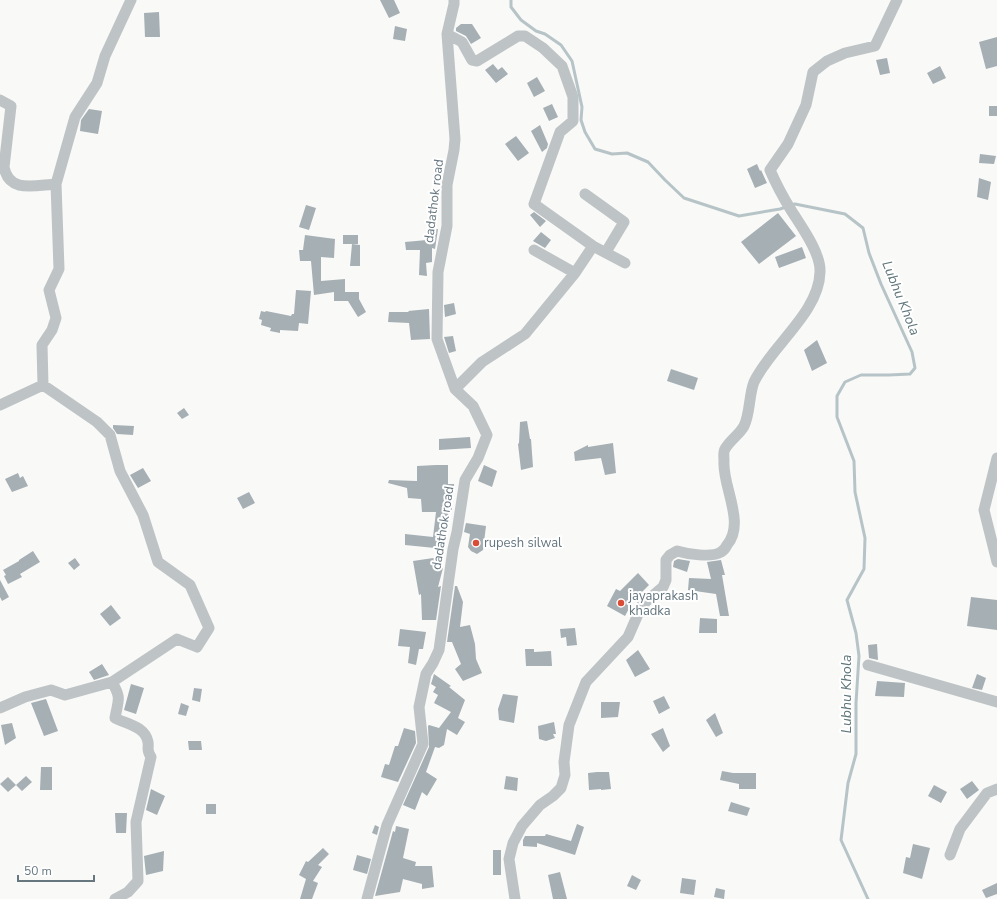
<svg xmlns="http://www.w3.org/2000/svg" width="997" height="899" font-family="'Nunito Sans',sans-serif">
  <rect width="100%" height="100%" fill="#f9f9f7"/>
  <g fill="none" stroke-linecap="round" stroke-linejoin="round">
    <path stroke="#b7c4c7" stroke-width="3" d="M 511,0 L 511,7 L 521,20 L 536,31 L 545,34 L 561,45 L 572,61 L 582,107 L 581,120 L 585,132 L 595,149 L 612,154 L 627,153 L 648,162 L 665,180 L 684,198 L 739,216 L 780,209 L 786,207
      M 791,205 L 795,204 L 845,214 L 863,228 L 869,253 L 881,284 L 912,352 L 915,368 L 910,374 L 889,375 L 861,375 L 845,382 L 837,396 L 837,417 L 854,461 L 855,492 L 865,538 L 864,569 L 847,600 L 856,633 L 859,656 L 856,703 L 856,754 L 848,783 L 841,840 L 868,899"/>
  </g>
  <path fill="#a5afb4" d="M 380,0 L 394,0 L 400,13 L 389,18 Z
    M 159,12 L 160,37 L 145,37 L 144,13 Z
    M 461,24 L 472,24 L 481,38 L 471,44 L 466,36 L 456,31 L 456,28 Z
    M 395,26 L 407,29 L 405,41 L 393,39 Z
    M 997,37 L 997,66 L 986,69 L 979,42 Z
    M 887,58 L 890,73 L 880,75 L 876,60 Z
    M 493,64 L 498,70 L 502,67 L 508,74 L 496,83 L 485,70 Z
    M 940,66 L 946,78 L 933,84 L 927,73 Z
    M 537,77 L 545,91 L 534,97 L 527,83 Z
    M 552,104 L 558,117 L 549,121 L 543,108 Z
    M 989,106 L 997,106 L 997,116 L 989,116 Z
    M 89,109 L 102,111 L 98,134 L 80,131 L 81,120 Z
    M 540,125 L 548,144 L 547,148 L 542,152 L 531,131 Z
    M 516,136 L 529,153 L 518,161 L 505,144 Z
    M 980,154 L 996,156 L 994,164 L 979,163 Z
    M 757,164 L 760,171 L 761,170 L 767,183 L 755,188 L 747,169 Z
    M 979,178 L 991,182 L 988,200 L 977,197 Z
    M 306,205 L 316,208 L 309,230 L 299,227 Z
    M 534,212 L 546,221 L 540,227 L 530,215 Z
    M 778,213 L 796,236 L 759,264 L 741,242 Z
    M 427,229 L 438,229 L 435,249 L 432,248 L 432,262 L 426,263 L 427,276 L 419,275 L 420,250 L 406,250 L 405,242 L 427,240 Z
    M 541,232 L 551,240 L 545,248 L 533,241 Z
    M 305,235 L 335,239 L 334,258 L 321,257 L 321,281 L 345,279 L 345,292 L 359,292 L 359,299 L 366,312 L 358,317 L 348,301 L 334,301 L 334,292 L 314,295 L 311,261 L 300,261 L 299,250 L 303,250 Z
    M 343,235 L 358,235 L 358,244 L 343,244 Z
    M 352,244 L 360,245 L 360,266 L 350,266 Z
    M 802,247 L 806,258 L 779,268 L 775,257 Z
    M 296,290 L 311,291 L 308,324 L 299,323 L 298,331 L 280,330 L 280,333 L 270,331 L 271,328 L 261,325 L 262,320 L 259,319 L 261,311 L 265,312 L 266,311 L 291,316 L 292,314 L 294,314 Z
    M 454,303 L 456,314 L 445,317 L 444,305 Z
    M 429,309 L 430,339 L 411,340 L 409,323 L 388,322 L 389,312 L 409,312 L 408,311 Z
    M 453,336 L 456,351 L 449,353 L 444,337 Z
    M 817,340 L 827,363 L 812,371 L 804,350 Z
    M 671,369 L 698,378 L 694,390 L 667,381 Z
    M 184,408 L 189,415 L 182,419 L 177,413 Z
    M 527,421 L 530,439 L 531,439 L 533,467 L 521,470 L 518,444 L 519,443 L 520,422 Z
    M 113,425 L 134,426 L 133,435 L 117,434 L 113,428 Z
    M 470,437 L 471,448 L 439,450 L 439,439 Z
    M 613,443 L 616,473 L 605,475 L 601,458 L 575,461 L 574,452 L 588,445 L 588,447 Z
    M 436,465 L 448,465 L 448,484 L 454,484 L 454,496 L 451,496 L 452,510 L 449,510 L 445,549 L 405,545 L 405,534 L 433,537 L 436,512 L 422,512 L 421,499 L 408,498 L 407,488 L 388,483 L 389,480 L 417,481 L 417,466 Z
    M 484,465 L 497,471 L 492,487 L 478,481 Z
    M 143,468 L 151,481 L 138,488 L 130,475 Z
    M 18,473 L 20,478 L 23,476 L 28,486 L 12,492 L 5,479 Z
    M 249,492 L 255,503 L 243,509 L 237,498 Z
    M 466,523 L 486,526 L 483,550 L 477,554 L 471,551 L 468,547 L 470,534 L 464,532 Z
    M 33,551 L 40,562 L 20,574 L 22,577 L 8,584 L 4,576 L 6,575 L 3,570 L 19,561 L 19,560 Z
    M 440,557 L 439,567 L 443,568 L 438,587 L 441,586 L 436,620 L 422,620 L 421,594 L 419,595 L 413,561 Z
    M 75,558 L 80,565 L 74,570 L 68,563 Z
    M 678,559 L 690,561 L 687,572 L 673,567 L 674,561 Z
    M 721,560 L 725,575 L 722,575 L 729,616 L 720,616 L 716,594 L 688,590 L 689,578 L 711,579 L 707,562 Z
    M 638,573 L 649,585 L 633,601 L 625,616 L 607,606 L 616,589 L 620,591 Z
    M 0,580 L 9,597 L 2,601 L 0,597 Z
    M 455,586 L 457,586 L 463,602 L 460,627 L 470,625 L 475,644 L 476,659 L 482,673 L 463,681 L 455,669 L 461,664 L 452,642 L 447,642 Z
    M 971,597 L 997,600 L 997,630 L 967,626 Z
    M 111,605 L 121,618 L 110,626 L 100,614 Z
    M 700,618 L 717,619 L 717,633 L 699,633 Z
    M 575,628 L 577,645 L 567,646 L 566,637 L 561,638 L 560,629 Z
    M 400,629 L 426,632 L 423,649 L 419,649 L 416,665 L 408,663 L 410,647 L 398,646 Z
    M 877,644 L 878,660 L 869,658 L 868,645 Z
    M 525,649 L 534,649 L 534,652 L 551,651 L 552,666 L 526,666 Z
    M 638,650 L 650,669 L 635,677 L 626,660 Z
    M 102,664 L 109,675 L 94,680 L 89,672 Z
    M 434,674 L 451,686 L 449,687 L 465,700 L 458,718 L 465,722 L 457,735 L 447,729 L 444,745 L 439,748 L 435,747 L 426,772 L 437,779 L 427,796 L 422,792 L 415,810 L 403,805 L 429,747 L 428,726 L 429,725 L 439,728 L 451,712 L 434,703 L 438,695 L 433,692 L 436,687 L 431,684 Z
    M 977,674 L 986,678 L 982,690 L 972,688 Z
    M 877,681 L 905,683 L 904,697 L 875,696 Z
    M 131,684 L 144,688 L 136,714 L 124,710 Z
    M 194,688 L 202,689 L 200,702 L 192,700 Z
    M 503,694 L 518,696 L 514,723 L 499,720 L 498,709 Z
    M 664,696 L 670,708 L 659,714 L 653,701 Z
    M 46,699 L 58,731 L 44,736 L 31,703 Z
    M 601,702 L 620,702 L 618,717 L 601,718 Z
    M 181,703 L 189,706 L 186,716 L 178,714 Z
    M 715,713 L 723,733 L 716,737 L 706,720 Z
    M 554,722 L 556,734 L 553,734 L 555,738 L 546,741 L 539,739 L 538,726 Z
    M 12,723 L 16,738 L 5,745 L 1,725 Z
    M 404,728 L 415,731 L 416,743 L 398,782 L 381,777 L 385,764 L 389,765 L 395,746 L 398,746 Z
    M 663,728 L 670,746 L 663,752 L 651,734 Z
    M 188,741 L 201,741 L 202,750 L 189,750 Z
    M 41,767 L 52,767 L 52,790 L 40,790 Z
    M 722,771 L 733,773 L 756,773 L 756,789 L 739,789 L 739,784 L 720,780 Z
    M 597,772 L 609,772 L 611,789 L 601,790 L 601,789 L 589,790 L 588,773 Z
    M 26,776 L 32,782 L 22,791 L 16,785 Z
    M 506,776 L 518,778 L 517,791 L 504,789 Z
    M 8,777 L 16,785 L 8,792 L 0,784 Z
    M 972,781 L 979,790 L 967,799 L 960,789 Z
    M 934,785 L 947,792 L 941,803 L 928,796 Z
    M 151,789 L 165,796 L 157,815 L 146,810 Z
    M 731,802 L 750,808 L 747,816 L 728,811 Z
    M 206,804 L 216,804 L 216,814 L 206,814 Z
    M 115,813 L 127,813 L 126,833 L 116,833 Z
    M 577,824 L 584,827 L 575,855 L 537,843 L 537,847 L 523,846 L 523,840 L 525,836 L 545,836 L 546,834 L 571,841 Z
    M 375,825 L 379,827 L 377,835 L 372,833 Z
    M 396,826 L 409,829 L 403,858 L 416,862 L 415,866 L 432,866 L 434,887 L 422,889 L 422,884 L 403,879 L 400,892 L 375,896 L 393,831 L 395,832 Z
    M 913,844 L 930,848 L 922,879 L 903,873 L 906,857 L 910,858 Z
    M 323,848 L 329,854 L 318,865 L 322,867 L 313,881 L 318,883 L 312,899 L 300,899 L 306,879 L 299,875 L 306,861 L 308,862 Z
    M 493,850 L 501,850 L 501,875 L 493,875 Z
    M 164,851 L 163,871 L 146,875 L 144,856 Z
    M 357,855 L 371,859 L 367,874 L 353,870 Z
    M 560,872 L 567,899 L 553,899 L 548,875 Z
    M 632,875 L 641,880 L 636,890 L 627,886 Z
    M 682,878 L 696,880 L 694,895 L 680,893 Z
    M 997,883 L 997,894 L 986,898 L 982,890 Z
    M 716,888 L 725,890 L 724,899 L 714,897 Z"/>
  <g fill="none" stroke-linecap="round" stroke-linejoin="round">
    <path stroke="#bec3c6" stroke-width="11" d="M 447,34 L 462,42 L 472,60 L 477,61 L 518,36 L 525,36 L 543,48 L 562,66 L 573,97 L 573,121 L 560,132 L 534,204 L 593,246 L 625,263
      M 0,100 L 11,106 L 4,167 C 9,194 36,185 56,184
      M 585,194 L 624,222 L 606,252
      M 534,250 L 575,273
      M 455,389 L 482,362 L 525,334 L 575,273 L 593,246
      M 0,405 L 43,385 L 42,345 L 52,330 L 56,318 L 49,290 L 59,269 L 56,184 L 75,117 L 97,83 L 105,56 L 131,0
      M 997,458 L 984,510 L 997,562
      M 868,665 L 997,702
      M 112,682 C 122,699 118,700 115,718 C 126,724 145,726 148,742 C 149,749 146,750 151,757 L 136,822 L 138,881 L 128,892 L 115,899
      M 0,708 L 25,697 L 51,690 L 65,695 L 112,682 L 177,639 L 197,647 L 209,628 L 190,585 L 158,562 L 143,515 L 120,471 L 110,435 L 97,422 L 43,385
      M 950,855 L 960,829 L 987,793 L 997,789
      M 367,899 L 387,825 L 423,744 L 419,707 L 426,674 L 433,663 L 439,650 L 453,549 L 457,532 L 465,480 L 478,458 L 487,435 L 473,406 L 455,389 L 437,339 L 438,272 L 447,226 L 447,185 L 454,150 L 455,139 L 447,34 L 454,4 L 454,0
      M 515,899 L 509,859 L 513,843 L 522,826 L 540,805 L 553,796 L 561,788 L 565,775 L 564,762 L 569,725 L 586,682 L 628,637 L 642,605 L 663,587 L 666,580 L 666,560 L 670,555 L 677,551 C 687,554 712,558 721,552 C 723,551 726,547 727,545 C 746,523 722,486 724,461 C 724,457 723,452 725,449 C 730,440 740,434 744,426 C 750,415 749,394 754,382 C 771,346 819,313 820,272 C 821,253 801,226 791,210 C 783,197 776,184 770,170 L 788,144 L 806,105 L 813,72 L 827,61 L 845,53 L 875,46 L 897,0"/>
  </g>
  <g fill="#d94c36" stroke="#fff" stroke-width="1.5">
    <circle cx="476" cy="543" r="4"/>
    <circle cx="621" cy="603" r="4"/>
  </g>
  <g text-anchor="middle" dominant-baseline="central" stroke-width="4" stroke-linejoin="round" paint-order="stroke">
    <g font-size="13" fill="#667780" stroke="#fff">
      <text transform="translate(434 201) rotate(-83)">dadathok road</text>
      <text transform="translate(443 528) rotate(-81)">dadathok road</text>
    </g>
    <g font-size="13" fill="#667780" stroke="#fff" text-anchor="start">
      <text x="484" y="543">rupesh silwal</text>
      <text x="629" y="596">jayaprakash<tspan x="629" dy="15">khadka</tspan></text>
    </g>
    <g font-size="14" font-style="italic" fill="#60767a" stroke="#fff">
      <text transform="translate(901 298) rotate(68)">Lubhu Khola</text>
      <text transform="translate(846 694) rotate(-90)">Lubhu Khola</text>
    </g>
  </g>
  <path d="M18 875v6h76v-6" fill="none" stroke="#667780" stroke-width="2"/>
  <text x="24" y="875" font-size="12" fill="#667780" stroke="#ffffff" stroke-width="3" paint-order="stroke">50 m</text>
</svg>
